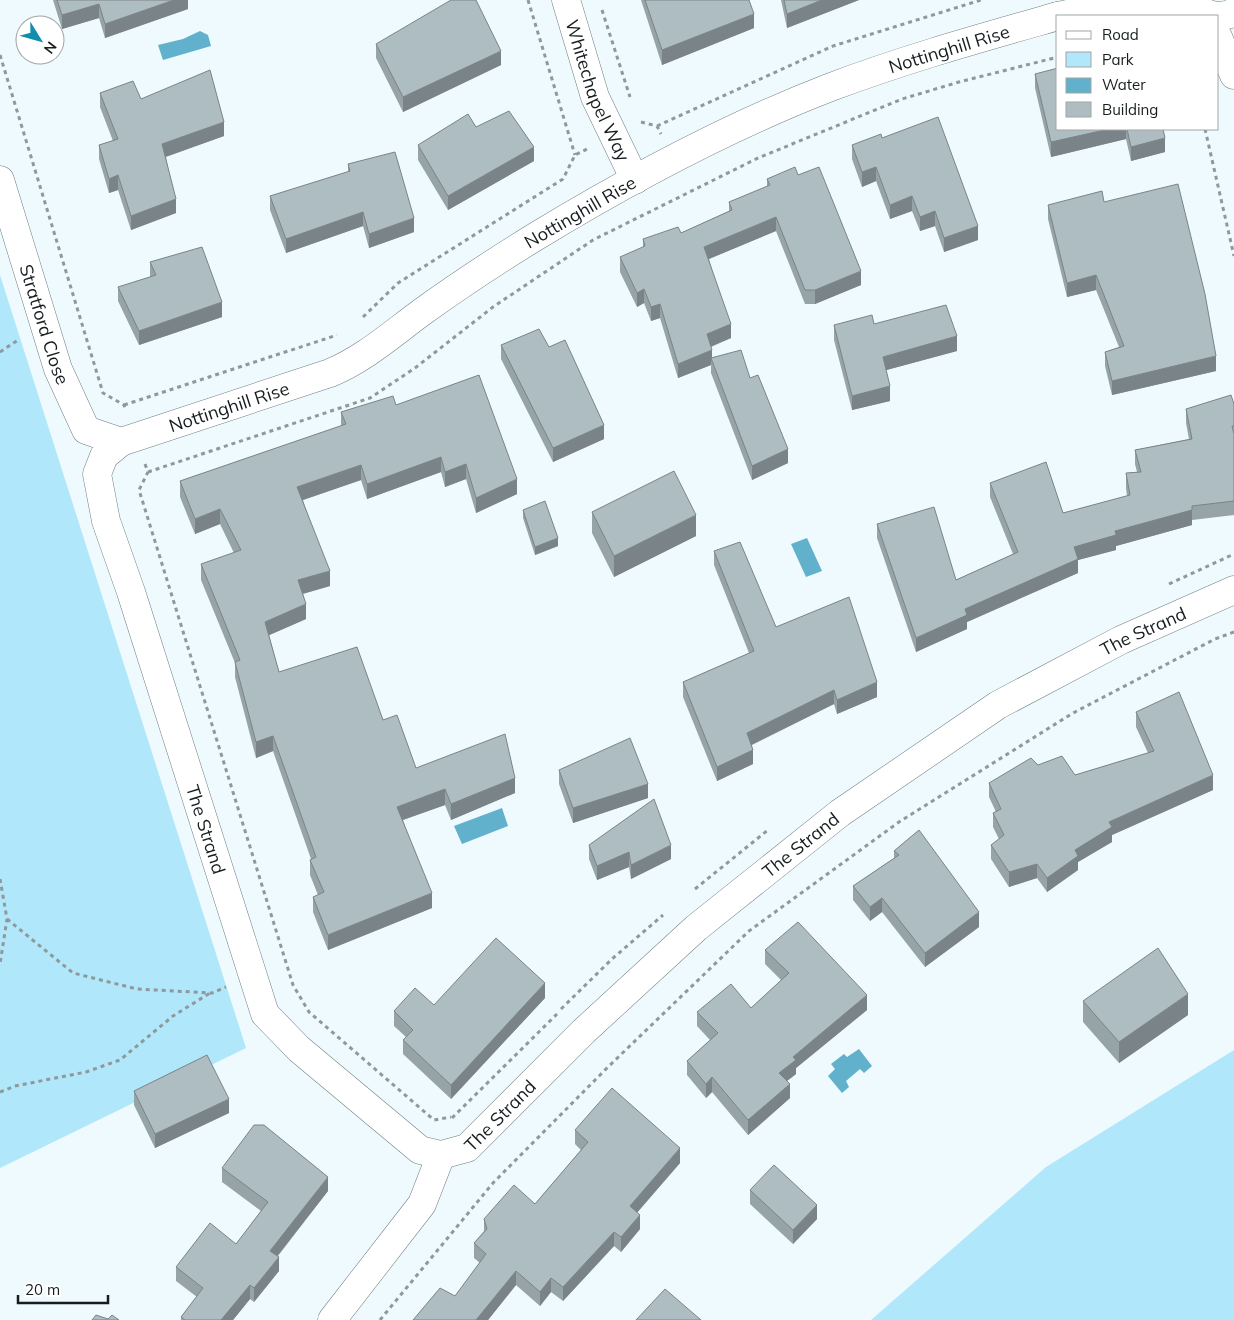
<svg xmlns="http://www.w3.org/2000/svg" width="1234" height="1320" font-family="Mulish,sans-serif">
  <rect width="100%" height="100%" fill="#eefafe"/>
  <path fill="#b1e7fb" d="M 0,275 L 246,1048 L 0,1168 Z
    M 1234,1050 L 1234,1320 L 871,1320 L 1046,1167 Z"/>
  <path fill="#61b1cc" d="M 200,31 L 208,35 L 211,46 L 163,60 L 158,45 L 183,39 Z
    M 807,538 L 822,571 L 806,577 L 791,544 Z
    M 502,808 L 508,826 L 462,844 L 454,826 Z
    M 859,1049 L 872,1066 L 864,1073 L 860,1069 L 846,1081 L 849,1087 L 842,1093 L 828,1076 L 835,1069 L 831,1064 L 844,1054 L 847,1057 Z"/>
  <g fill="none" stroke-linecap="round" stroke-linejoin="round">
    <g stroke="#717e83" stroke-width="29">
      <g id="minor">
        <path id="s1" d="M 566,0 L 595,97 L 635,180"/>
        <path d="M 1189,0 C 1200,13 1218,21 1234,12"/>
        <path id="s2" d="M 1058,16 C 981,38 905,59 831,87 C 727,127 629,180 535,237 C 496,261 458,286 422,312 C 392,334 364,359 330,373 L 121,442 L 104,456 L 97,474 L 106,521 L 131,592 L 265,1014 L 299,1049 L 420,1150 L 441,1155 L 467,1148 L 584,1031 L 696,928 L 840,813 L 998,705 L 1121,640 L 1234,590"/>
        <path d="M 1058,16 L 1124,2 L 1191,2"/>
        <path d="M 1218,37 L 1234,75"/>
        <path id="s3" d="M 0,180 L 58,369 L 86,430 L 121,442"/>
        <path d="M 332,1320 L 422,1204 L 441,1155"/>
      </g>
    </g>
    <path stroke="#8f989b" stroke-width="3" stroke-dasharray="4 4" stroke-linecap="butt" d="M 528,0 L 575,155
      M 602,10 L 630,97
      M 0,55 L 103,393 L 124,405 L 126,411
      M 641,122 L 657,126 L 661,134
      M 657,126 L 833,46 L 981,0
      M 1205,129 L 1234,256
      M 363,317 L 398,283 L 563,179 L 575,155 L 589,148
      M 0,352 L 18,340
      M 124,405 L 337,335
      M 145,464 L 148,472 L 139,490 L 293,985 L 309,1012 L 434,1120 L 451,1117
      M 148,472 L 370,398 L 415,368 L 493,307 L 593,240 L 758,158 L 902,99 L 959,82 L 1058,57
      M 1169,584 L 1234,554
      M 0,879 L 7,919 L 0,964
      M 695,889 L 768,830
      M 7,919 L 73,973 L 137,989 L 212,993 L 226,987
      M 561,1009 L 612,959 L 663,915
      M 0,1092 L 15,1086 L 86,1072 L 120,1060 L 173,1016 L 210,993
      M 452,1118 L 557,1014
      M 380,1320 L 493,1183 L 608,1067 L 749,931 L 899,822 L 1073,713 L 1215,639 L 1234,632"/>
    <use href="#minor" stroke="#fff" stroke-width="28"/>
  </g>
  <path fill="#96a3a7" d="M 53,0 L 188,0 L 188,9 L 105,38 L 99,18 L 62,29 Z
    M 641,0 L 749,0 L 754,28 L 662,65 Z
    M 781,0 L 859,0 L 787,28 Z
    M 376,44 L 501,65 L 403,112 L 376,58 Z
    M 1035,74 L 1058,129 L 1163,129 L 1165,152 L 1131,161 L 1126,139 L 1051,157 L 1035,88 Z
    M 100,93 L 141,99 L 224,136 L 166,157 L 176,213 L 131,230 L 118,190 L 109,193 L 99,159 L 99,145 L 113,141 L 100,107 Z
    M 476,127 L 534,161 L 448,210 L 418,160 L 418,145 Z
    M 882,138 L 978,240 L 944,252 L 935,226 L 920,231 L 912,211 L 890,219 L 876,181 L 862,187 L 852,159 L 852,145 Z
    M 348,164 L 414,232 L 369,248 L 363,226 L 286,253 L 270,210 L 270,196 L 348,172 Z
    M 798,175 L 861,285 L 815,304 L 805,304 L 776,231 L 709,259 L 731,338 L 711,347 L 712,358 L 750,378 L 788,463 L 752,480 L 711,373 L 711,365 L 678,378 L 660,318 L 651,321 L 644,303 L 637,307 L 620,272 L 620,257 L 643,248 L 643,239 L 681,233 L 729,211 L 729,202 L 767,187 L 767,179 Z
    M 1104,202 L 1216,371 L 1112,395 L 1105,366 L 1105,352 L 1119,347 L 1096,290 L 1067,297 L 1048,219 L 1048,205 Z
    M 150,262 L 222,317 L 139,345 L 118,301 L 118,287 L 150,277 Z
    M 874,324 L 957,351 L 886,370 L 890,401 L 852,410 L 834,340 L 834,325 Z
    M 501,345 L 549,347 L 604,439 L 553,462 L 501,359 Z
    M 1234,404 L 1234,515 L 1192,520 L 1192,525 L 1116,546 L 1116,550 L 1078,560 L 1078,573 L 967,622 L 967,629 L 916,652 L 877,538 L 877,524 L 956,580 L 1013,554 L 990,497 L 990,483 L 1063,513 L 1127,496 L 1126,488 L 1126,473 L 1137,472 L 1135,464 L 1135,450 L 1189,439 L 1186,423 L 1186,409 Z
    M 396,405 L 517,494 L 476,513 L 466,479 L 445,487 L 441,472 L 367,499 L 361,480 L 303,500 L 330,586 L 303,594 L 306,619 L 269,635 L 279,672 L 383,720 L 416,768 L 515,793 L 451,820 L 445,805 L 403,820 L 432,908 L 328,950 L 313,912 L 313,897 L 318,895 L 310,875 L 310,860 L 311,859 L 273,751 L 256,758 L 235,677 L 235,663 L 201,580 L 201,564 L 234,553 L 220,524 L 195,534 L 180,497 L 180,481 L 341,426 L 341,412 Z
    M 523,510 L 558,546 L 535,555 L 523,518 Z
    M 592,512 L 696,536 L 614,577 L 592,533 Z
    M 714,551 L 776,627 L 877,697 L 837,714 L 834,704 L 752,745 L 753,764 L 717,781 L 683,697 L 683,682 L 749,653 L 714,565 Z
    M 1136,712 L 1213,790 L 1112,835 L 1112,842 L 1078,862 L 1078,870 L 1047,892 L 1037,878 L 1009,887 L 991,859 L 991,845 L 999,839 L 993,827 L 993,813 L 996,812 L 989,797 L 989,783 L 1038,765 L 1075,775 L 1148,753 L 1136,727 Z
    M 559,770 L 648,798 L 573,823 L 559,784 Z
    M 919,830 L 979,927 L 925,967 L 882,912 L 870,921 L 853,900 L 853,886 L 894,858 L 894,851 Z
    M 589,845 L 671,859 L 631,879 L 629,867 L 597,880 L 589,859 Z
    M 765,950 L 867,1010 L 796,1068 L 796,1074 L 787,1081 L 790,1098 L 748,1135 L 712,1092 L 706,1098 L 687,1075 L 687,1061 L 710,1040 L 697,1026 L 697,1012 L 751,1008 L 781,980 L 765,964 Z
    M 545,998 L 451,1099 L 403,1054 L 403,1040 L 406,1037 L 394,1026 L 394,1011 L 434,1005 Z
    M 1083,1001 L 1188,1015 L 1119,1063 L 1083,1022 Z
    M 134,1091 L 229,1113 L 155,1148 L 134,1105 Z
    M 575,1130 L 680,1163 L 637,1212 L 640,1229 L 621,1252 L 614,1246 L 563,1301 L 551,1292 L 540,1306 L 516,1285 L 488,1320 L 413,1320 L 455,1296 L 480,1263 L 474,1258 L 474,1243 L 484,1231 L 484,1219 L 535,1204 L 581,1150 L 575,1144 Z
    M 222,1168 L 328,1191 L 278,1256 L 279,1271 L 254,1302 L 250,1299 L 233,1320 L 181,1320 L 181,1317 L 197,1297 L 176,1281 L 176,1267 L 236,1244 L 261,1211 L 222,1182 Z
    M 750,1190 L 817,1219 L 793,1244 L 750,1204 Z"/>
  <path fill="#7a8488" d="M 174,0 L 188,0 L 188,9 L 105,38 L 105,24 Z
    M 822,0 L 859,0 L 787,28 L 787,14 Z
    M 99,4 L 99,18 L 62,29 L 62,15 Z
    M 754,14 L 754,28 L 662,65 L 662,50 Z
    M 501,51 L 501,65 L 403,112 L 403,97 Z
    M 224,122 L 224,136 L 162,158 L 162,144 Z
    M 1109,129 L 1126,129 L 1126,139 L 1051,157 L 1051,142 Z
    M 1165,138 L 1165,152 L 1131,161 L 1131,147 Z
    M 534,147 L 534,161 L 448,210 L 448,196 Z
    M 876,167 L 876,181 L 862,187 L 862,172 Z
    M 118,175 L 118,190 L 109,193 L 109,179 Z
    M 912,196 L 912,211 L 890,219 L 890,205 Z
    M 176,199 L 176,213 L 131,230 L 131,216 Z
    M 935,211 L 935,226 L 920,231 L 920,217 Z
    M 363,212 L 363,226 L 286,253 L 286,239 Z
    M 776,217 L 776,231 L 704,261 L 704,247 Z
    M 414,218 L 414,232 L 369,248 L 369,234 Z
    M 978,226 L 978,240 L 944,252 L 944,238 Z
    M 861,271 L 861,285 L 815,304 L 815,290 Z
    M 1096,275 L 1096,290 L 1067,297 L 1067,283 Z
    M 644,289 L 644,303 L 637,307 L 637,293 Z
    M 222,302 L 222,317 L 139,345 L 139,331 Z
    M 660,304 L 660,318 L 651,321 L 651,307 Z
    M 731,324 L 731,338 L 707,348 L 707,334 Z
    M 957,336 L 957,351 L 883,371 L 883,357 Z
    M 712,350 L 712,362 L 711,358 L 711,365 L 678,378 L 678,364 Z
    M 1216,356 L 1216,371 L 1112,395 L 1112,381 Z
    M 890,386 L 890,401 L 852,410 L 852,396 Z
    M 604,425 L 604,439 L 553,462 L 553,448 Z
    M 788,449 L 788,463 L 752,480 L 752,466 Z
    M 441,457 L 441,472 L 367,499 L 367,484 Z
    M 466,464 L 466,479 L 445,487 L 445,472 Z
    M 361,465 L 361,480 L 297,502 L 297,487 Z
    M 517,479 L 517,494 L 476,513 L 476,498 Z
    M 220,509 L 220,524 L 195,534 L 195,519 Z
    M 1192,510 L 1192,525 L 1116,546 L 1116,550 L 1078,560 L 1078,573 L 967,622 L 967,629 L 916,652 L 916,638 L 965,609 L 1074,547 L 1115,531 Z
    M 696,515 L 696,536 L 614,577 L 614,556 Z
    M 558,538 L 558,546 L 535,555 L 535,547 Z
    M 330,571 L 330,586 L 298,595 L 298,580 Z
    M 306,604 L 306,619 L 265,637 L 265,622 Z
    M 877,682 L 877,697 L 837,714 L 837,700 Z
    M 834,690 L 834,704 L 747,747 L 747,733 Z
    M 273,736 L 273,751 L 256,758 L 256,742 Z
    M 753,750 L 753,764 L 717,781 L 717,767 Z
    M 1213,775 L 1213,790 L 1112,835 L 1112,842 L 1078,862 L 1078,870 L 1047,892 L 1047,878 L 1075,850 L 1109,822 Z
    M 515,778 L 515,793 L 451,820 L 451,804 Z
    M 648,784 L 648,798 L 573,823 L 573,808 Z
    M 445,789 L 445,805 L 397,822 L 397,807 Z
    M 671,845 L 671,859 L 631,879 L 631,865 Z
    M 629,852 L 629,867 L 597,880 L 597,866 Z
    M 1037,864 L 1037,878 L 1009,887 L 1009,872 Z
    M 432,893 L 432,908 L 328,950 L 328,935 Z
    M 882,898 L 882,912 L 870,921 L 870,907 Z
    M 979,912 L 979,927 L 925,967 L 925,953 Z
    M 545,983 L 545,998 L 451,1099 L 451,1085 Z
    M 1188,994 L 1188,1015 L 1119,1063 L 1119,1042 Z
    M 867,995 L 867,1010 L 796,1068 L 796,1074 L 779,1087 L 779,1073 L 793,1057 Z
    M 712,1077 L 712,1092 L 706,1098 L 706,1084 Z
    M 790,1084 L 790,1098 L 748,1135 L 748,1120 Z
    M 229,1099 L 229,1113 L 155,1148 L 155,1134 Z
    M 680,1148 L 680,1163 L 630,1221 L 630,1206 Z
    M 328,1177 L 328,1191 L 270,1265 L 270,1251 Z
    M 817,1205 L 817,1219 L 793,1244 L 793,1230 Z
    M 640,1215 L 640,1229 L 621,1252 L 621,1237 Z
    M 614,1232 L 614,1246 L 563,1301 L 563,1287 Z
    M 279,1257 L 279,1271 L 254,1302 L 254,1288 Z
    M 516,1271 L 516,1285 L 488,1320 L 476,1320 Z
    M 551,1278 L 551,1292 L 540,1306 L 540,1292 Z
    M 250,1285 L 250,1299 L 233,1320 L 221,1320 Z"/>
  <path fill="#aebdc2" stroke="#7a8488" d="M 57,0 L 174,0 L 105,24 L 99,4 L 62,15 Z
    M 451,0 L 476,0 L 501,51 L 403,97 L 376,44 Z
    M 645,0 L 749,0 L 754,14 L 662,50 Z
    M 784,0 L 822,0 L 787,14 Z
    M 1058,68 L 1058,129 L 1109,129 L 1051,142 L 1035,74 Z
    M 210,70 L 224,122 L 162,144 L 176,199 L 131,216 L 118,175 L 109,179 L 99,145 L 118,139 L 100,93 L 133,81 L 141,99 Z
    M 509,111 L 534,147 L 448,196 L 418,145 L 468,114 L 476,127 Z
    M 938,117 L 978,226 L 944,238 L 935,211 L 920,217 L 912,196 L 890,205 L 876,167 L 862,172 L 852,145 L 881,134 L 882,138 Z
    M 1127,129 L 1163,129 L 1165,138 L 1131,147 Z
    M 395,152 L 414,218 L 369,234 L 363,212 L 286,239 L 270,196 L 350,171 L 348,164 Z
    M 795,167 L 798,175 L 819,167 L 861,271 L 815,290 L 805,290 L 776,217 L 704,247 L 731,324 L 707,334 L 712,350 L 678,364 L 660,304 L 651,307 L 644,289 L 637,293 L 620,257 L 645,246 L 643,239 L 678,227 L 681,233 L 732,210 L 729,202 L 770,185 L 767,179 Z
    M 1178,184 L 1205,294 L 1216,356 L 1112,381 L 1105,352 L 1124,346 L 1096,275 L 1067,283 L 1048,205 L 1102,191 L 1104,202 Z
    M 202,247 L 222,302 L 139,331 L 118,287 L 156,275 L 150,262 Z
    M 946,305 L 957,336 L 883,357 L 890,386 L 852,396 L 834,325 L 872,315 L 874,324 Z
    M 539,329 L 549,347 L 565,340 L 604,425 L 553,448 L 501,345 Z
    M 741,350 L 750,378 L 758,375 L 788,449 L 752,466 L 711,358 Z
    M 479,375 L 517,479 L 476,498 L 466,464 L 445,472 L 441,457 L 367,484 L 361,465 L 297,487 L 330,571 L 298,580 L 306,604 L 265,622 L 279,672 L 357,647 L 383,720 L 397,715 L 416,768 L 505,734 L 515,778 L 451,804 L 445,789 L 397,807 L 432,893 L 328,935 L 313,897 L 324,892 L 310,860 L 316,857 L 273,736 L 256,742 L 235,662 L 240,660 L 201,564 L 241,550 L 220,509 L 195,519 L 180,481 L 346,424 L 341,412 L 393,396 L 396,405 Z
    M 1231,395 L 1234,404 L 1234,426 L 1232,426 L 1234,434 L 1234,501 L 1192,506 L 1192,510 L 1115,531 L 1116,535 L 1074,547 L 1078,559 L 965,609 L 967,615 L 916,638 L 877,524 L 934,507 L 956,580 L 1018,552 L 990,483 L 1046,462 L 1063,513 L 1130,495 L 1126,473 L 1141,472 L 1135,450 L 1192,439 L 1186,409 Z
    M 674,471 L 696,515 L 614,556 L 592,512 Z
    M 545,501 L 558,538 L 535,547 L 523,510 Z
    M 740,542 L 776,627 L 849,597 L 877,682 L 837,700 L 834,690 L 747,733 L 753,750 L 717,767 L 683,682 L 754,651 L 714,551 Z
    M 1179,692 L 1213,775 L 1109,822 L 1112,827 L 1075,850 L 1078,856 L 1047,878 L 1037,864 L 1009,872 L 991,845 L 1004,835 L 993,813 L 1001,809 L 989,783 L 1031,758 L 1038,765 L 1062,756 L 1075,775 L 1154,751 L 1136,712 Z
    M 630,738 L 648,784 L 573,808 L 559,770 Z
    M 654,799 L 671,845 L 631,865 L 629,852 L 597,866 L 589,845 Z
    M 919,830 L 979,912 L 925,953 L 882,898 L 870,907 L 853,886 L 899,855 L 894,851 Z
    M 798,922 L 867,995 L 793,1057 L 796,1060 L 779,1073 L 790,1084 L 748,1120 L 712,1077 L 706,1084 L 687,1061 L 718,1033 L 697,1012 L 731,984 L 751,1008 L 789,973 L 765,950 Z
    M 496,938 L 545,983 L 451,1085 L 403,1040 L 413,1030 L 394,1011 L 415,988 L 434,1005 Z
    M 1158,948 L 1188,994 L 1119,1042 L 1083,1001 Z
    M 207,1055 L 229,1099 L 155,1134 L 134,1091 Z
    M 612,1088 L 680,1148 L 630,1206 L 640,1215 L 621,1237 L 614,1232 L 563,1287 L 551,1278 L 540,1292 L 516,1271 L 476,1320 L 413,1320 L 440,1288 L 455,1296 L 486,1254 L 474,1243 L 487,1229 L 484,1219 L 514,1185 L 535,1204 L 588,1142 L 575,1130 Z
    M 254,1125 L 264,1125 L 328,1177 L 270,1251 L 279,1257 L 254,1288 L 250,1285 L 221,1320 L 185,1320 L 181,1317 L 203,1288 L 176,1267 L 210,1223 L 236,1244 L 268,1202 L 222,1168 Z
    M 774,1165 L 817,1205 L 793,1230 L 750,1190 Z
    M 665,1289 L 701,1320 L 636,1320 Z
    M 96,1315 L 108,1319 L 112,1315 L 119,1320 L 92,1320 Z"/>
  <g text-anchor="middle" dominant-baseline="central" stroke-width="4" stroke-linejoin="round" paint-order="stroke">
    <g font-size="18" fill="#171d1f" stroke="#fff">
      <text transform="translate(949 49) rotate(-17)">Nottinghill Rise</text>
      <text stroke="none"><textPath href="#s1" startOffset="96">Whitechapel Way</textPath></text>
      <text transform="translate(580 212) rotate(-30)">Nottinghill Rise</text>
      <text stroke="none"><textPath href="#s3" startOffset="151">Stratford Close</textPath></text>
      <text transform="translate(229 407) rotate(-18)">Nottinghill Rise</text>
      <text stroke="none"><textPath href="#s2" startOffset="2755">The Strand</textPath></text>
      <text stroke="none"><textPath href="#s2" startOffset="1450">The Strand</textPath></text>
      <text stroke="none"><textPath href="#s2" startOffset="2350">The Strand</textPath></text>
      <text stroke="none"><textPath href="#s2" startOffset="1945">The Strand</textPath></text>
    </g>
  </g>
  <rect x="1056" y="15" width="162" height="115" fill="#ffffff" stroke="#a2a5a5"/>
  <rect x="1066" y="31" width="25" height="8" fill="#ffffff" stroke="#a2a5a5"/>
  <text x="1102" y="40" font-size="15" fill="#171d1f">Road</text>
  <rect x="1066" y="52" width="25" height="15" fill="#b1e7fb" stroke="#a2a5a5"/>
  <text x="1102" y="65" font-size="15" fill="#171d1f">Park</text>
  <rect x="1066" y="78" width="25" height="15" fill="#61b1cc" stroke="#a2a5a5"/>
  <text x="1102" y="90" font-size="15" fill="#171d1f">Water</text>
  <rect x="1066" y="102" width="25" height="15" fill="#aebdc2" stroke="#a2a5a5"/>
  <text x="1102" y="115" font-size="15" fill="#171d1f">Building</text>
  <g transform="translate(40 40) rotate(127)"><circle r="24" fill="#ffffff" stroke="#a2a5a5"/>
  <path d="M0-4L9 19L0 12L-9 19Z" fill="#0f8eae"/>
  <text y="-8" font-size="14" font-weight="bold" text-anchor="middle" fill="#171d1f">N</text>
  </g>
  <path d="M18 1295v8h90v-8" fill="none" stroke="#171d1f" stroke-width="2.5"/>
  <text x="25" y="1295" font-size="15" fill="#171d1f" stroke="#ffffff" stroke-width="4" paint-order="stroke">20 m</text>
</svg>
